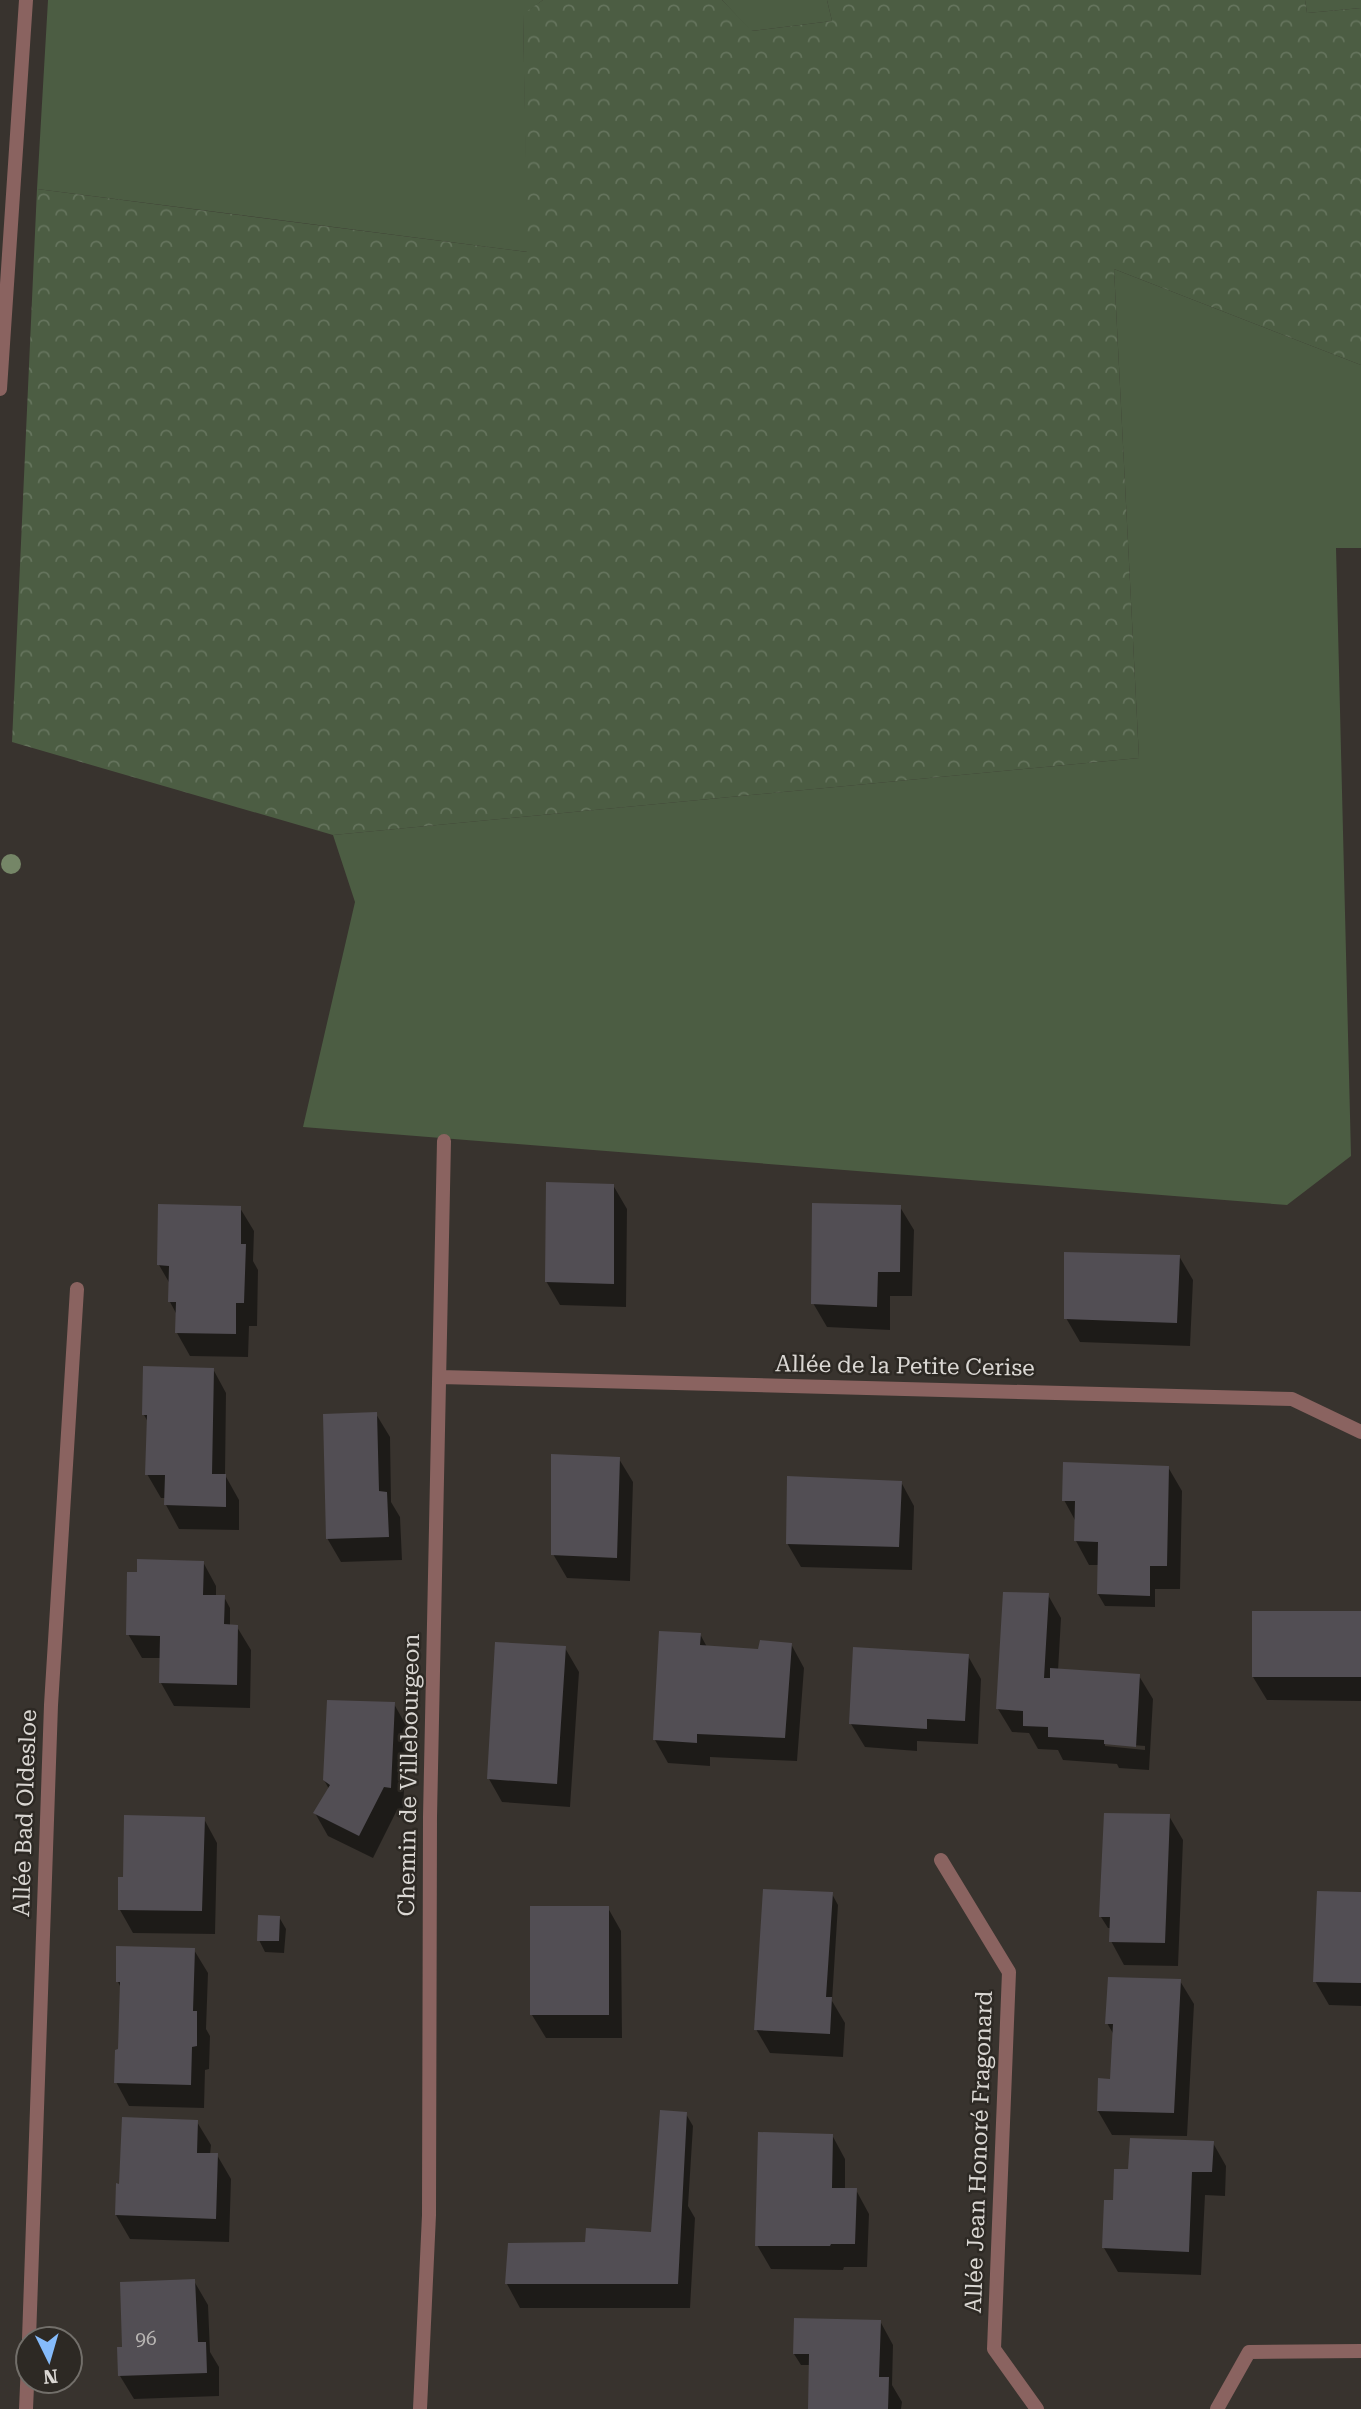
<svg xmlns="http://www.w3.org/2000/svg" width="1361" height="2409" font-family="'Roboto Serif',serif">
  <defs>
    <pattern id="forest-crowns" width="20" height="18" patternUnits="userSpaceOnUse" patternTransform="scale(1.75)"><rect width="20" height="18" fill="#4c5d43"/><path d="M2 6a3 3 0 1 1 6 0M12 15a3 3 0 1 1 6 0" fill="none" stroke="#65745d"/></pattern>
  </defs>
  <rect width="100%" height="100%" fill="#38332e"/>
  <path fill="#4c5d43" d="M 48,0 L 543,0 L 523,15 L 528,252 L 37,189 Z
    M 722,0 L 827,0 L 832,21 L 751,31 Z
    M 1305,0 L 1361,0 L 1361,8 L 1307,13 Z
    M 1114,269 L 1361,365 L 1361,548 L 1336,548 L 1351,1156 L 1287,1205 L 303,1127 L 355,902 L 333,835 L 1139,758 Z"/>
  <path fill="url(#forest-crowns)" d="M 543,0 L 722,0 L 752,31 L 832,21 L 827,0 L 1305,0 L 1307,13 L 1361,8 L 1361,365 L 1114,269 L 1139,758 L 333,835 L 12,742 L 37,189 L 527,252 L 523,14 Z"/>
  <path fill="#0007" fill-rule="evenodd" d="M 613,1185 L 627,1209 L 626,1307 L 560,1305 L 546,1281 Z
    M 900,1207 L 914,1230 L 912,1296 L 890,1296 L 890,1330 L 827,1327 L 813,1303 Z
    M 240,1208 L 254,1231 L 253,1261 L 258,1270 L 257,1326 L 249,1326 L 248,1357 L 190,1356 L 177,1333 L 177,1315 L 170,1302 L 170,1284 L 159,1265 Z
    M 1179,1256 L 1193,1280 L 1190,1346 L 1080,1342 L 1066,1318 Z
    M 213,1369 L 226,1393 L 225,1475 L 239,1500 L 239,1530 L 179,1529 L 166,1505 L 166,1498 L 161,1498 L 147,1474 L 148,1422 L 144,1415 Z
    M 376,1414 L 390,1437 L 391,1502 L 400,1517 L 402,1560 L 341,1562 L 327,1538 Z
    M 619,1459 L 633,1482 L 630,1581 L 567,1578 L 553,1554 Z
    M 1168,1467 L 1182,1491 L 1180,1589 L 1155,1589 L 1155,1607 L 1105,1606 L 1098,1594 L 1100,1565 L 1089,1565 L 1076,1541 L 1076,1522 L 1064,1500 Z
    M 901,1482 L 914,1506 L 912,1570 L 801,1567 L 787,1543 Z
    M 203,1562 L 216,1586 L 216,1597 L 224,1597 L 230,1608 L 230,1626 L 237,1627 L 251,1650 L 250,1708 L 174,1706 L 161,1683 L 161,1658 L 142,1658 L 128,1634 Z
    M 1048,1595 L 1061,1618 L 1058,1671 L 1139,1676 L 1153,1699 L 1149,1770 L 1119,1768 L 1117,1764 L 1063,1760 L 1058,1750 L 1038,1749 L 1029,1733 L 1012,1732 L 998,1709 ZM 1105,1743 L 1145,1746 L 1145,1750 L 1105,1746 Z
    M 1361,1613 L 1361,1701 L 1267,1700 L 1253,1677 Z
    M 700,1634 L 707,1647 L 760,1651 L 791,1644 L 804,1668 L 797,1761 L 710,1757 L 710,1766 L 668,1763 L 655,1740 Z
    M 565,1648 L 579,1672 L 570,1807 L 502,1802 L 489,1779 Z
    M 968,1656 L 981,1679 L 978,1744 L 917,1741 L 917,1751 L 865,1747 L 851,1724 Z
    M 394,1704 L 407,1727 L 403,1811 L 397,1810 L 373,1858 L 328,1836 L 315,1813 L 329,1789 L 324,1780 Z
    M 1169,1816 L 1183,1840 L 1178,1966 L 1124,1965 L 1111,1941 L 1112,1928 L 1108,1928 L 1101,1917 Z
    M 204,1819 L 217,1843 L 215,1934 L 133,1933 L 120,1910 L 124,1879 Z
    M 832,1894 L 838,1905 L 832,2001 L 845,2023 L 843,2057 L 770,2053 L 756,2029 Z
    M 1361,1894 L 1361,2006 L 1329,2005 L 1315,1981 Z
    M 608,1908 L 621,1931 L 622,2038 L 546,2038 L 532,2015 Z
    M 279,1917 L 286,1929 L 284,1953 L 265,1952 L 259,1940 Z
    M 194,1950 L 208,1973 L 206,2029 L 210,2036 L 209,2069 L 205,2070 L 204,2108 L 129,2106 L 116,2082 L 120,2051 L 121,1988 L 118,1982 Z
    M 1180,1981 L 1194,2004 L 1187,2136 L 1112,2135 L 1098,2111 L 1112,2081 L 1114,2035 L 1107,2023 Z
    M 686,2114 L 693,2126 L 688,2206 L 695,2218 L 690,2308 L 520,2308 L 507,2284 L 509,2244 L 586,2244 L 653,2234 Z
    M 197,2122 L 211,2145 L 210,2155 L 217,2155 L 231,2179 L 229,2242 L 130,2239 L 116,2215 L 121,2186 Z
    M 832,2135 L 845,2159 L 845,2190 L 856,2190 L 869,2214 L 867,2267 L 844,2267 L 843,2270 L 771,2269 L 757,2245 Z
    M 1213,2143 L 1226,2166 L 1225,2196 L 1205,2195 L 1201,2275 L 1118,2272 L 1104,2248 L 1114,2204 L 1130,2171 Z
    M 194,2281 L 208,2305 L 210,2352 L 219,2367 L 219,2396 L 134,2399 L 120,2376 Z
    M 880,2321 L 893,2345 L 892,2385 L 902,2402 L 901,2409 L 809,2409 L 811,2365 L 801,2365 L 794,2354 Z"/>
  <path fill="#524e54" d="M 546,1182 L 614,1184 L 614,1284 L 545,1282 Z
    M 812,1203 L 901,1205 L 900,1272 L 878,1272 L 877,1307 L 811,1304 Z
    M 158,1204 L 241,1206 L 241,1244 L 246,1244 L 244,1303 L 236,1303 L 236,1334 L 175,1333 L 176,1302 L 168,1302 L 169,1266 L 157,1265 Z
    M 1064,1252 L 1180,1255 L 1177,1323 L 1064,1319 Z
    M 143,1366 L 214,1368 L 212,1474 L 226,1474 L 226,1507 L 164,1505 L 165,1475 L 145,1475 L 147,1415 L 142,1415 Z
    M 377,1412 L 379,1491 L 387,1492 L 389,1537 L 326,1539 L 323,1414 Z
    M 551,1454 L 620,1457 L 617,1558 L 551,1555 Z
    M 1063,1462 L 1169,1466 L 1167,1566 L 1150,1566 L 1150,1596 L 1097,1594 L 1098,1542 L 1074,1541 L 1075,1501 L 1062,1501 Z
    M 787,1476 L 902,1481 L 899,1547 L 786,1544 Z
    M 137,1559 L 204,1561 L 203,1595 L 225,1595 L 224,1624 L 238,1625 L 237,1685 L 159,1683 L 160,1636 L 126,1635 L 127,1572 L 137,1572 Z
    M 1003,1592 L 1049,1593 L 1044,1678 L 1050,1678 L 1050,1668 L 1140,1674 L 1136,1747 L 1104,1744 L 1104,1740 L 1048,1737 L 1048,1727 L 1023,1726 L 1023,1711 L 996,1709 Z
    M 1252,1611 L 1361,1611 L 1361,1677 L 1252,1677 Z
    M 659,1631 L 701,1633 L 700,1645 L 758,1649 L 760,1640 L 792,1643 L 785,1738 L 697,1734 L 697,1743 L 653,1740 Z
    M 495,1642 L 566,1646 L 557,1784 L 487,1779 Z
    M 853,1647 L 969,1654 L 965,1721 L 927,1719 L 927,1729 L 849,1724 Z
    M 327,1700 L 395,1702 L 391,1788 L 384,1787 L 359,1836 L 313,1813 L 330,1785 L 323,1780 Z
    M 1104,1813 L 1170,1814 L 1165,1943 L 1109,1942 L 1110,1917 L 1099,1917 Z
    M 124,1815 L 205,1817 L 202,1911 L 118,1910 L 118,1877 L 123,1877 Z
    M 763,1889 L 833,1892 L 826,1997 L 832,1997 L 830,2034 L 754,2030 Z
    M 1317,1891 L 1361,1892 L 1361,1983 L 1313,1982 Z
    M 530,1906 L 609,1906 L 609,2015 L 530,2015 Z
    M 258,1915 L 280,1916 L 279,1941 L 257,1941 Z
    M 116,1946 L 195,1948 L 193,2011 L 197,2011 L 197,2046 L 192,2047 L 191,2085 L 114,2083 L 115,2050 L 118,2049 L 120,1982 L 116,1982 Z
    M 1108,1977 L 1181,1979 L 1174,2113 L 1097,2111 L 1098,2078 L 1110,2079 L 1113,2024 L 1105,2024 Z
    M 660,2110 L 687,2112 L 678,2284 L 505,2284 L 508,2243 L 585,2242 L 586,2228 L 651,2232 Z
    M 122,2117 L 198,2120 L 197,2153 L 218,2153 L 216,2219 L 115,2215 L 116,2183 L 119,2184 Z
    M 758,2132 L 833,2134 L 832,2188 L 857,2188 L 855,2244 L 831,2244 L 830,2246 L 755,2246 Z
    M 1130,2138 L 1214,2141 L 1212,2172 L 1192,2172 L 1189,2252 L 1102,2248 L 1104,2200 L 1113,2200 L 1114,2169 L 1128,2169 Z
    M 195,2279 L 198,2342 L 206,2342 L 207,2373 L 118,2376 L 117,2347 L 122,2347 L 120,2282 Z
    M 794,2318 L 881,2320 L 879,2377 L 889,2377 L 888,2409 L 808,2409 L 809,2354 L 793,2354 Z"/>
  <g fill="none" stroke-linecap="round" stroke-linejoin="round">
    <path stroke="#8a6360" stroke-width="14" d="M 29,2339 L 51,1705 L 77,1289
      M 26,2409 L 28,2363"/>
    <path stroke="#8a6360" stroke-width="14" d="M 0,389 L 26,0
      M 440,1377 L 1292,1399 L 1361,1432
      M 941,1860 L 1009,1972 L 994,2349 L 1037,2409
      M 420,2409 L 429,2215 L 430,1817 L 444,1141
      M 1217,2409 L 1249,2352 L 1361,2351"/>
  </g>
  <circle fill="#758667" cx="11" cy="864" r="10"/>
  <g text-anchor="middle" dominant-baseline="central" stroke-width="5" stroke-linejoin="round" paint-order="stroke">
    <g font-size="19" fill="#b8b5b3">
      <text x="146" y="2338">96</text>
    </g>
    <g font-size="23" fill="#dad7d3" stroke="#2d2924">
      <text transform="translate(905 1366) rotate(1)">Allée de la Petite Cerise</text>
      <text transform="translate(409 1775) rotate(-89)">Chemin de Villebourgeon</text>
      <text transform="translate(25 1813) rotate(-88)">Allée Bad Oldesloe</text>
      <text transform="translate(979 2152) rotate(-88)">Allée Jean Honoré Fragonard</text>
    </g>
  </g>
  <g transform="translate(49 2360) rotate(175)"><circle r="33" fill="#2d2924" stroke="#726f6a" stroke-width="2"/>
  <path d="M0-5L12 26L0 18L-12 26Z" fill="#85bbfb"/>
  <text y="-10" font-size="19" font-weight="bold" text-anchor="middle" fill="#dad7d3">N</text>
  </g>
</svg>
